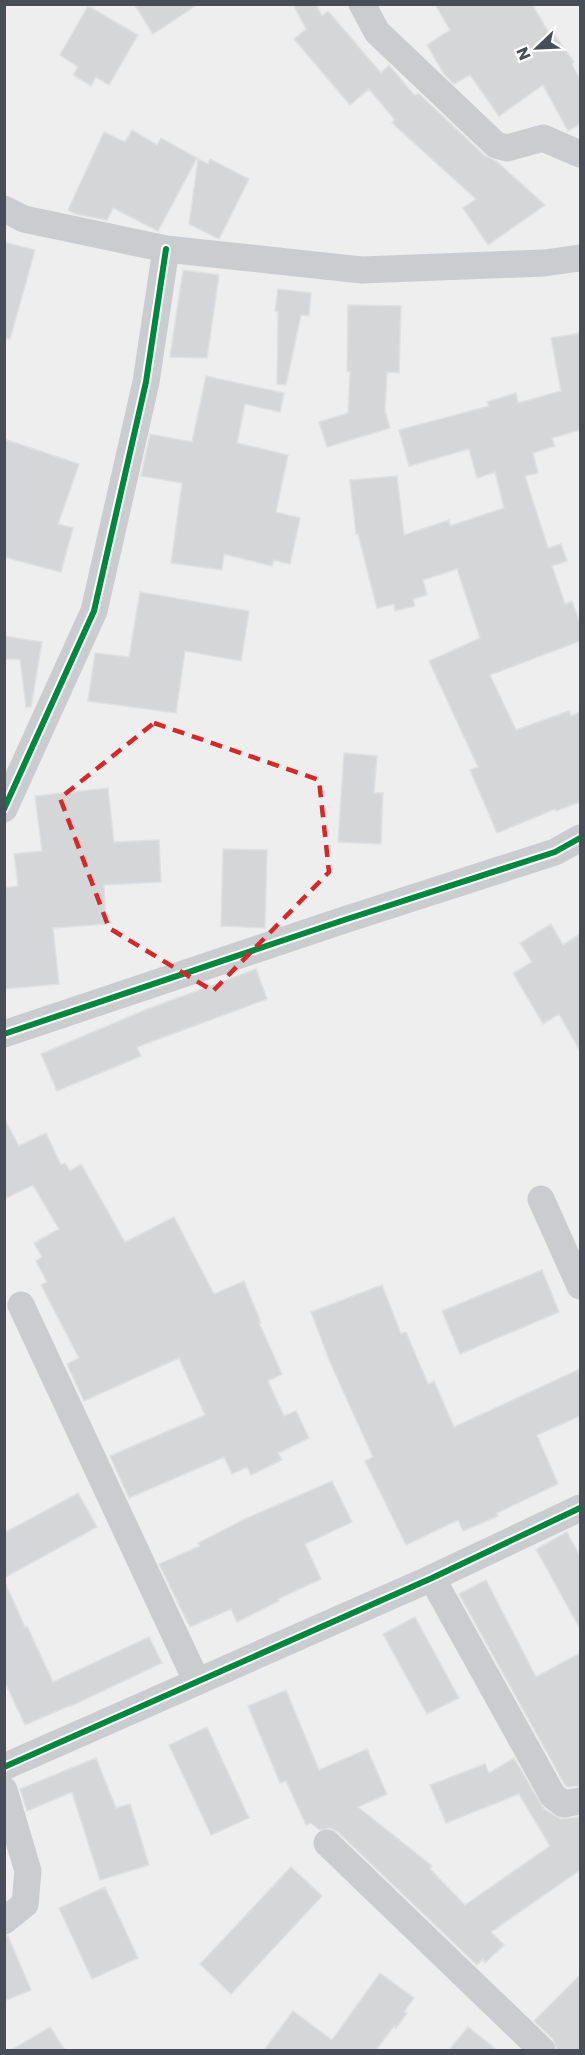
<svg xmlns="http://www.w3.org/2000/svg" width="585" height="2055" font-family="Poppins,sans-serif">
  <rect width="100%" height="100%" fill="#eee"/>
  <path fill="#d5d6d8" stroke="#dfe0e1" stroke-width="1.5" d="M 134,4 L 198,4 L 153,34 Z
    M 293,4 L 316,4 L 322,16 L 328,11 L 381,73 L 389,65 L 415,96 L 418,93 L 485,156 L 496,161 L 545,205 L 488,245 L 463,208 L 476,199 L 392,123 L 395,120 L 369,89 L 350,105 L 294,39 L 306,29 Z
    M 435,4 L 532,4 L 549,33 L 552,31 L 574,62 L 572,64 L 580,80 L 580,124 L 568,131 L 543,85 L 499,116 L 470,75 L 454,84 L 444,74 L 427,45 L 450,30 Z
    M 88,6 L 138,35 L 109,85 L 96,77 L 91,86 L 73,75 L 78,67 L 60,55 Z
    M 132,130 L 157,145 L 161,138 L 197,158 L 158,231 L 113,208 L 107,220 L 76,214 L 68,210 L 104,132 L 125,142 Z
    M 198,159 L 208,164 L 210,159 L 249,179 L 219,239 L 189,224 Z
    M 4,242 L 35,250 L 10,339 L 4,338 Z
    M 183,270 L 219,275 L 207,358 L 170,357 Z
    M 278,289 L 311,293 L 309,316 L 301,315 L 286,385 L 277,384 L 278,312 L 275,311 Z
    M 348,305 L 401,306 L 399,373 L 387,372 L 385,411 L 390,428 L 327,447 L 319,422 L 348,413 L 350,372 L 347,371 Z
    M 580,333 L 580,430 L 552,438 L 555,446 L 533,453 L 538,473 L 525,476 L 548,548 L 561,544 L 567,561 L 552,566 L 565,604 L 572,601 L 580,623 L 580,641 L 490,675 L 516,730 L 569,711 L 571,716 L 580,712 L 580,802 L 556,811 L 555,809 L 497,833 L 470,770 L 478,767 L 429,661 L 480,638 L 457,569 L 423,580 L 427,595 L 413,599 L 415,606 L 395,611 L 394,604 L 377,608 L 358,534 L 356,534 L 350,480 L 397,476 L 404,535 L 449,520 L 450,526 L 504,508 L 495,472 L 477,478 L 469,449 L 409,466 L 399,430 L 489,406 L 487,402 L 516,393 L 518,403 L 561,391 L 551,338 Z
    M 206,376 L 284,393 L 280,412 L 245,404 L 237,443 L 288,455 L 276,512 L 300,518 L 290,564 L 274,560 L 272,566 L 224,554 L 222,570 L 171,563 L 182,483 L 141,476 L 150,434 L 192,442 Z
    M 4,439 L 79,464 L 58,524 L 73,528 L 61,572 L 4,557 Z
    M 140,592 L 249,611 L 241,661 L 185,651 L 176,713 L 88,701 L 95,653 L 129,657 Z
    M 4,636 L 42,642 L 31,707 L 26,707 L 20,659 L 4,659 Z
    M 344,753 L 377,756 L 374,793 L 383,793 L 381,844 L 338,842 Z
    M 108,788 L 114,842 L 159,840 L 161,882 L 104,885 L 106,924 L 53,928 L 59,984 L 4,989 L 4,888 L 18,886 L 14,854 L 42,851 L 35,796 Z
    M 223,849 L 267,850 L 265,928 L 221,926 Z
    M 551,924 L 563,945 L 580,934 L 580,1051 L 559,1014 L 543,1024 L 513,973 L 532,962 L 520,943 Z
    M 256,969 L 267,999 L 137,1047 L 141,1056 L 57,1091 L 41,1054 L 145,1010 Z
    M 4,1118 L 19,1146 L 46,1133 L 61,1165 L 65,1163 L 70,1171 L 81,1164 L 125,1242 L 174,1217 L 214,1294 L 244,1281 L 261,1323 L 259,1323 L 282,1374 L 268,1381 L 284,1416 L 296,1411 L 309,1438 L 278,1453 L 282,1460 L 251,1475 L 247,1467 L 232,1474 L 224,1457 L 129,1498 L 110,1456 L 205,1415 L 179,1358 L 84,1401 L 67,1364 L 79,1358 L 41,1285 L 47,1282 L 36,1261 L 42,1257 L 34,1243 L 59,1229 L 33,1185 L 4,1199 Z
    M 542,1270 L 559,1312 L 460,1354 L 442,1311 Z
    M 382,1285 L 401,1334 L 406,1332 L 428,1384 L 434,1381 L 454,1427 L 580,1369 L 580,1416 L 537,1435 L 558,1484 L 497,1513 L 498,1516 L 463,1531 L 458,1520 L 406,1545 L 365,1461 L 373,1457 L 330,1362 L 311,1312 Z
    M 332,1481 L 352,1522 L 305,1544 L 321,1579 L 278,1599 L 279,1601 L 237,1622 L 231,1609 L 190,1627 L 159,1564 L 200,1546 L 198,1543 L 245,1519 Z
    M 78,1493 L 97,1527 L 4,1578 L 4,1533 Z
    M 567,1532 L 580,1556 L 580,1629 L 536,1549 Z
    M 4,1580 L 25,1627 L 27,1626 L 53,1682 L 149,1637 L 162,1663 L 71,1706 L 71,1705 L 25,1725 L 4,1680 Z
    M 486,1580 L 536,1677 L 580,1653 L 580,1786 L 568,1787 L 565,1785 L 459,1594 Z
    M 415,1617 L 459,1698 L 427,1714 L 383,1634 Z
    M 286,1690 L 319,1770 L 367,1749 L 387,1794 L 358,1807 L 432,1866 L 430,1869 L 465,1905 L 550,1846 L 519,1794 L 446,1823 L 430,1785 L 485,1764 L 489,1773 L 514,1758 L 544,1809 L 561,1819 L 580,1817 L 580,1870 L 491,1932 L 504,1945 L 485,1963 L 483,1959 L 477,1965 L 338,1832 L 330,1828 L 320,1830 L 311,1823 L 306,1825 L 286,1781 L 280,1783 L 248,1706 Z
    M 207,1727 L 249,1818 L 211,1835 L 169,1745 Z
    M 96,1758 L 116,1808 L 130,1804 L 149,1865 L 100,1880 L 72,1792 L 27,1811 L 20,1789 Z
    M 291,1867 L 322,1896 L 231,1994 L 200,1964 Z
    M 105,1887 L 138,1958 L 92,1979 L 59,1908 Z
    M 4,1936 L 8,1936 L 31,1990 L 4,2001 Z
    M 380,1973 L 414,1998 L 404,2012 L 407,2013 L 396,2028 L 394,2026 L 376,2050 L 264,2050 L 293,2011 L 332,2040 Z
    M 580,1975 L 580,2050 L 557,2050 L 553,2039 L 534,2021 Z
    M 50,2027 L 65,2050 L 11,2050 Z
    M 468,2027 L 497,2050 L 449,2050 Z"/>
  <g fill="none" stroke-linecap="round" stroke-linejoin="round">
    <path stroke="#cacccf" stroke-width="27" d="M 362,4 L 377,32 L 496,145 L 507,148 L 543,138 L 580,154
      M 4,209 L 24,219 L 166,249 L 362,270 L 544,263 L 580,258
      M 4,809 L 94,611 L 146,382 L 166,249
      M 4,1034 L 341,921 L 555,852 L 580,838
      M 541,1199 L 580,1286
      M 21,1305 L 197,1682
      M 432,1578 L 553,1796 L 564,1804 L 580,1801
      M 4,1767 L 432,1578 L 580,1508
      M 4,1790 L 28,1871 L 25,1904 L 4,1921
      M 327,1843 L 542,2050"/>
    <g stroke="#fff" stroke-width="10">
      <path id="cycleway" d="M 4,809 L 94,611 L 146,382 L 166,249
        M 4,1034 L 341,921 L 555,852 L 580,838
        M 4,1767 L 432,1578 L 580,1508"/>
    </g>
    <use href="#cycleway" stroke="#00873e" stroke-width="6"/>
  </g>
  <path fill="none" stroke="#d62828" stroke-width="4.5" stroke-dasharray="12 8" stroke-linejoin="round" d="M 154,723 L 319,780 L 329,872 L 213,991 L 109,928 L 60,798 Z"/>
  <rect width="585" height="2055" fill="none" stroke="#474e58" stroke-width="12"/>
  <g transform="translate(537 48) rotate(247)" stroke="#ffffff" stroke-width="4.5" paint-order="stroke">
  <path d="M0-4.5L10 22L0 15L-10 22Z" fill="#474e58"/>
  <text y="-9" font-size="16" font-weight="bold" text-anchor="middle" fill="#474e58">N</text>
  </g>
</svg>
